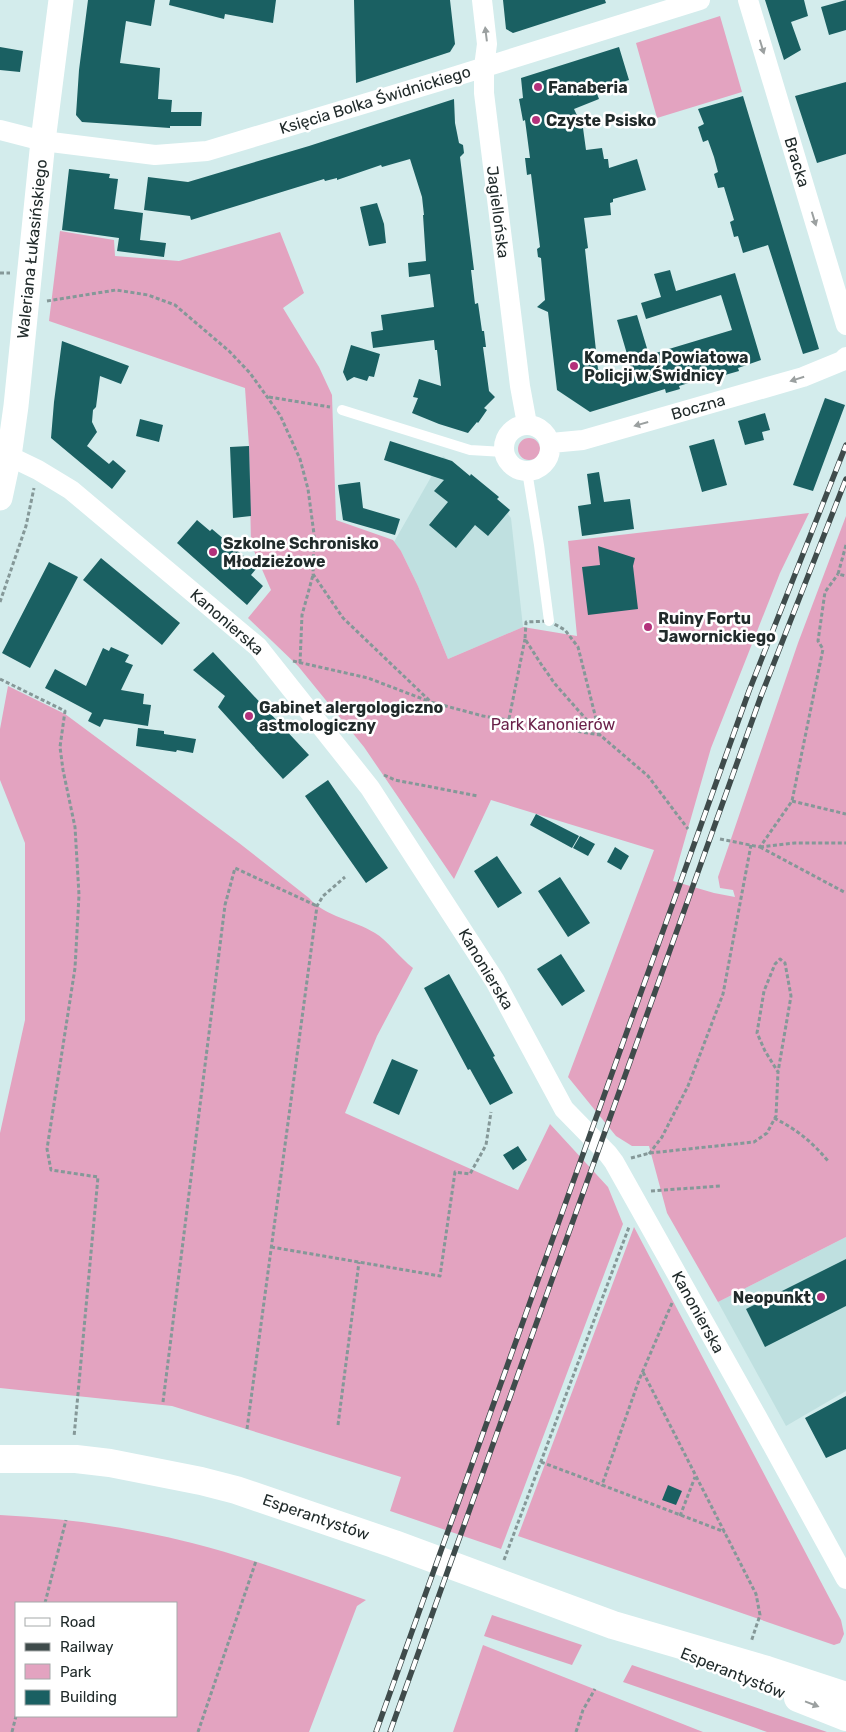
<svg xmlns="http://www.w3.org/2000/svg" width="846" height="1732" font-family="Rubik,sans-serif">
  <rect width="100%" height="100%" fill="#d3ecec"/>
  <path fill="#bfe0e0" d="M 443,456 L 469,476 L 471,474 L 499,497 L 497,499 L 510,510 L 508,514 L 511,518 L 523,627 L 448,659 L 418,586 L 401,551 L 394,542 Z
    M 846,1237 L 846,1391 L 786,1426 L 718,1302 Z"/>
  <path fill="#e3a3c0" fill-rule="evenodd" d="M 720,16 L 742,92 L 657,118 L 636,43 Z
    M 60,231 L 114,240 L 115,256 L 179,261 L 280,232 L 304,293 L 283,308 L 319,367 L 332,395 L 336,520 L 393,540 L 401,551 L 418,586 L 448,659 L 523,627 L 577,636 L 568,541 L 809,513 L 780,573 L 711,748 L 673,881 L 714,893 L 735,897 L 733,890 L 720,888 L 718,877 L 798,643 L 846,516 L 846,1237 L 718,1302 L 667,1213 L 649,1146 L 632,1146 L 616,1136 L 568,1077 L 654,850 L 491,800 L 454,879 L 364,747 L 298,666 L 248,618 L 271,590 L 251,544 L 249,446 L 245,388 L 49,321 Z
    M518 449a11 11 0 1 1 22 0a11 11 0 1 1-22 0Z
    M 8,686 L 65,714 L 239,843 L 309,898 C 326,917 354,920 375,933 C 387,940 400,958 413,968 L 377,1036 L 345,1113 L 518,1190 L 550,1124 L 608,1187 L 623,1224 L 501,1549 L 390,1511 L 401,1477 L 172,1406 L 0,1388 L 0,1133 L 25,1020 L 25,843 L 0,780 L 0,729 Z
    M 634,1227 L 841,1620 L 844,1634 L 840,1643 L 834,1645 L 518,1536 Z
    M 0,1515 C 65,1518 129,1527 192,1543 C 251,1558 309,1580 366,1600 L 357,1606 L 309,1732 L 0,1732 ZM 16,1603 L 176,1603 L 176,1716 L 16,1716 Z
    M 483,1645 L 703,1732 L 453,1732 Z"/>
  <path fill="#e0a0bd" d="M 492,1615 L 582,1645 L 572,1665 L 484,1636 Z
    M 632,1665 L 827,1732 L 767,1732 L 756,1728 L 623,1682 Z"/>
  <path fill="#1a6062" d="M 88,0 L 155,0 L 151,26 L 126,21 L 120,63 L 160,68 L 158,99 L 172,100 L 171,112 L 202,112 L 201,126 L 170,126 L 170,128 L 82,122 L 76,115 L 79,70 Z
    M 170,0 L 276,0 L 273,23 L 225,14 L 224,19 L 169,5 Z
    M 354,0 L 450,0 L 455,44 L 450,52 L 356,83 Z
    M 503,0 L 605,0 L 606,3 L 513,33 L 506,29 Z
    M 765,0 L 804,0 L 808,16 L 791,22 L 801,50 L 784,60 Z
    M 846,0 L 846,30 L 829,35 L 821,7 Z
    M 0,47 L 23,51 L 20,72 L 0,70 Z
    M 619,47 L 629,80 L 596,91 L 599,99 L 574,109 L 583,128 L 586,150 L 602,148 L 604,159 L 608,159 L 609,168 L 637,159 L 646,190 L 613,199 L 613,202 L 610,203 L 611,215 L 584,218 L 588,248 L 585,249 L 598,369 L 612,378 L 632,371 L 617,320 L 637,315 L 649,355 L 732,330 L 721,295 L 646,319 L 641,303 L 661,297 L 654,274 L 670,270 L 676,291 L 735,273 L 761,360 L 738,368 L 739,371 L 725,375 L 724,372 L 679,386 L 680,389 L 666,393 L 665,389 L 590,412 L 557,390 L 548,312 L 537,307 L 545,300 L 541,258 L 538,257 L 537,249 L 540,247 L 531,174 L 527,175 L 525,158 L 530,158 L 525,120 L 523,121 L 519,99 L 523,98 L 521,78 Z
    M 846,82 L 846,154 L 817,163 L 795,96 Z
    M 743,96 L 819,349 L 803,354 L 768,245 L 743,253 L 738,236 L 734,237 L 730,222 L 734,220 L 724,187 L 718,188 L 714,174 L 718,172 L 714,157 L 708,140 L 703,142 L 698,127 L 704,124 L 698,109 Z
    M 454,99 L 455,123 L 459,143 L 463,145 L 464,153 L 460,157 L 474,270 L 471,270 L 475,304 L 478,303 L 482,331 L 484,331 L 486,347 L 483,347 L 489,391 L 495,397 L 484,408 L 487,410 L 478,423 L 477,422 L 468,433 L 439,424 L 412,413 L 418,398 L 413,397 L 419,379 L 441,386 L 437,350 L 435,350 L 434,340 L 373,348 L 371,332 L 383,330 L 381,315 L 434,307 L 430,274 L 409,277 L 408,263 L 426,261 L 423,215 L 424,215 L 422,197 L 410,159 L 382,167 L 381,165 L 337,180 L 337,178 L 325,181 L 324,179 L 191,220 L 190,216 L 144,210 L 148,177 L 188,182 L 309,146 Z
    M 69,169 L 110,174 L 109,178 L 118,179 L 114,209 L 143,213 L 140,240 L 166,243 L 164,257 L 117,251 L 119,238 L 62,230 Z
    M 377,203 L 384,224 L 386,243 L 369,246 L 360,207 Z
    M 62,341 L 129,366 L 121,384 L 100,376 L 96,407 L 93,410 L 92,422 L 97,432 L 87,446 L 109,464 L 113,460 L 126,471 L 112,489 L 51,438 L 54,402 Z
    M 351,345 L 380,354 L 374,377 L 369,376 L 367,381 L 354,377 L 347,381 L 343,372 Z
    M 825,398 L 845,405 L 813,491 L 793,485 Z
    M 765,413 L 770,430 L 762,432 L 764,440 L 745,445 L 738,421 Z
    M 140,419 L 163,425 L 159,442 L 136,436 Z
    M 714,439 L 727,485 L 702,492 L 689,446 Z
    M 390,441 L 452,461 L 470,476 L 471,474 L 499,497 L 497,499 L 510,510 L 488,536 L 475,525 L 456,548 L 429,525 L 448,502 L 434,491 L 444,480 L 384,460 Z
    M 249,446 L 251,516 L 233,518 L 230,447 Z
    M 599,472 L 604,502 L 630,499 L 634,529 L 582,536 L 578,506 L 591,504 L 587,474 Z
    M 360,482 L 363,508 L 400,519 L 395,535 L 343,520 L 338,485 Z
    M 197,520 L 210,531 L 212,529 L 246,558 L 245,560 L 256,569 L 251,575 L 263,586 L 247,605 L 177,543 Z
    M 598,546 L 635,558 L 633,566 L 638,609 L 588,615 L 582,567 L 600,565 Z
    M 101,558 L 180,623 L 162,645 L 83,580 Z
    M 49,562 L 78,577 L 30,668 L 2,653 Z
    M 111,647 L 129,655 L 125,662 L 133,665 L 121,690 L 144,694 L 143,704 L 151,705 L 148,726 L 104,719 L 100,727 L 88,721 L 92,713 L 45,688 L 55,669 L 86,686 L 103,648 L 109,651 Z
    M 213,652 L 309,755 L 283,779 L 218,707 L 225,696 L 193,670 Z
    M 138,728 L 164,731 L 164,734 L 196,739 L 193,753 L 177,750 L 176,752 L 136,746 Z
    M 328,780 L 388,868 L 366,883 L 305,796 Z
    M 536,814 L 579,836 L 572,848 L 530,825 Z
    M 580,836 L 595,844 L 588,856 L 573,848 Z
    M 615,847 L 629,856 L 621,870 L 607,862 Z
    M 497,856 L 522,893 L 498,908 L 474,871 Z
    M 560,877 L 590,923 L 568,937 L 538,891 Z
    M 561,954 L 585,991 L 562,1006 L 537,969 Z
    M 449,974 L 495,1056 L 493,1057 L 513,1093 L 490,1105 L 470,1069 L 468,1070 L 424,988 Z
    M 392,1059 L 418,1070 L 399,1115 L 373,1103 Z
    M 518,1146 L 527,1160 L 513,1170 L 503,1155 Z
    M 846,1259 L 846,1306 L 765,1347 L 746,1309 Z
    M 846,1396 L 846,1449 L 826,1458 L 805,1418 Z
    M 668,1485 L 682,1491 L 676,1505 L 662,1500 Z"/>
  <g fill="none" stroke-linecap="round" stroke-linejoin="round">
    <path stroke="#859898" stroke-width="3" stroke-dasharray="4 2.5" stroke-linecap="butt" d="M 0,273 L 10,273
      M 47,301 L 116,290 L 148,295 L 175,305 L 229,351 L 250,373 L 280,415 L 300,459 L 308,489 L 314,534 L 313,574 L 343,618 L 431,702 L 483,716 L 600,735 L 648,776 L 688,829
      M 269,397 L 330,407
      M 846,545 L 838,574 L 846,576
      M 0,602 L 26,526 L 34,488
      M 549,621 L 565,630 L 578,647 L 600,735 L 555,684 L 541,664 L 525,639 L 526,622 Z
      M 293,661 L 368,678 L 428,701
      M 300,663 L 302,615 L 313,575
      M 0,679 L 65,711 L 60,747 L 63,770 L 75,827 L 79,895 L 75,968 L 47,1149 L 51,1170 L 98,1177 L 74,1437
      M 509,719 L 525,639
      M 384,775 L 395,780 L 478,796
      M 792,801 L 846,814
      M 720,839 L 760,847 L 792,801 L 823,649 L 818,641 L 825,592 L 838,574
      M 760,847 L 846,893
      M 760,847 L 795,843 L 846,843
      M 774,1118 C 799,1131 811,1141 829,1162
      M 649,1154 L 662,1137 L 688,1086 L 723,994 L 751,845
      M 631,1158 L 650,1153 L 754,1142 L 767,1133 L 776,1116 L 778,1072 L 765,1051 L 757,1033 L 764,991 L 775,964 L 780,959 L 785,963 L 791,996 L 778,1072
      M 651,1191 L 720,1186
      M 271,1247 L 440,1276 L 455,1172 L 470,1174 L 486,1145 L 491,1112
      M 672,1303 L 639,1380 L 602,1485 L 725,1532
      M 643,1372 L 756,1594 L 760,1615 L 751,1642
      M 163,1402 L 225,905 L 235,868 L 317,906
      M 338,1425 L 359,1262
      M 247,1429 L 317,906 L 323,896 L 345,877
      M 541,1462 L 602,1485
      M 680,1516 L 695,1477
      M 504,1560 L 629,1227
      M 45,1603 L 66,1520
      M 12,1732 L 16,1716
      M 198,1732 L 256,1561
      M 576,1732 L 583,1710 L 595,1689"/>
    <path stroke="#fff" stroke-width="10" d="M 342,410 L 470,450 L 504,452
      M 527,471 L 539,545 L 549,621"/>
    <path stroke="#fff" stroke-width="20" d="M 482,0 L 487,44 L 484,67 L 484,93 L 520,386 L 527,424
      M 748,0 L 846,325
      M 0,130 L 43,141 L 155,155 L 207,151 L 440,81 L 700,0
      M504 448a23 23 0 1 1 46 0a23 23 0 1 1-46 0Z
      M 551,443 L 583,440 L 803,377 L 842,361 L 846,357
      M 9,456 L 38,470 L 71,490 L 258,647 L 370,788 L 495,981 L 564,1109 L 608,1154 L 614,1162 L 757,1417 L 846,1579"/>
    <path stroke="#fff" stroke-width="25" d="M 0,498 L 9,456 L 16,406 L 43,141 L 61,0"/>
    <path stroke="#fff" stroke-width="28" d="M 0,1459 L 76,1459 L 110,1463 L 201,1481 L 236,1490 L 394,1544 L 613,1625 L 767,1670 L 846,1696
      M 798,1698 L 846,1717"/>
    <g stroke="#3f4b4b" stroke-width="5.5">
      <path id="rail" d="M 376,1732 L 749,691 L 846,445
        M 390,1732 L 761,696 L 846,479"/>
    </g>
    <use href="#rail" stroke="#fff" stroke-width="4" stroke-dasharray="11" stroke-linecap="butt"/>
  </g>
  <defs><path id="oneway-solid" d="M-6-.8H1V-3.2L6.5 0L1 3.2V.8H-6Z" transform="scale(1.25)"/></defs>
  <g fill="#9ba0a0">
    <use href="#oneway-solid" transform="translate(486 34) rotate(-97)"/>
    <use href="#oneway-solid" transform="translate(762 47) rotate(73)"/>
    <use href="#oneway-solid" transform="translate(814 219) rotate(73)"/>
    <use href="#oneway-solid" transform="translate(797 379) rotate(163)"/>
    <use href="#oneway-solid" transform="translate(641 424) rotate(164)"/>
    <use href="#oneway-solid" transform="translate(812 1704) rotate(21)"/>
  </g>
  <g fill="#b3317b" stroke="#fff" stroke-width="2">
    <circle cx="538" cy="87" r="5"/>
    <circle cx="536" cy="120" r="5"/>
    <circle cx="574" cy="366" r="5"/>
    <circle cx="213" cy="552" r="5"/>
    <circle cx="648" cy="627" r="5"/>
    <circle cx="249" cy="716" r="5"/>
    <circle cx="821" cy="1297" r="5"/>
  </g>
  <g text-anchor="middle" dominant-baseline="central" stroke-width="5" stroke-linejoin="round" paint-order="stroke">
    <g font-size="16" font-weight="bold" fill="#212b2b" stroke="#fff" text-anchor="start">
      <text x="548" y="87">Fanaberia</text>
      <text x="546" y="120">Czyste Psisko</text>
      <text x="584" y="357">Komenda Powiatowa<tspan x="584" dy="18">Policji w Świdnicy</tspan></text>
      <text x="223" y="543">Szkolne Schronisko<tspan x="223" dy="18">Młodzieżowe</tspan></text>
      <text x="658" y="618">Ruiny Fortu<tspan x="658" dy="18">Jawornickiego</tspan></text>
      <text x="259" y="707">Gabinet alergologiczno<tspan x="259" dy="18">astmologiczny</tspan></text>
      <text x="811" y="1297" text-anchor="end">Neopunkt</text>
    </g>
    <g font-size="16" fill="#212b2b" stroke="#fff">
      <text transform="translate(375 100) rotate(-17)">Księcia Bolka Świdnickiego</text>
      <text transform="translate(797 162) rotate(73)">Bracka</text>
      <text transform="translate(498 212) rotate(83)">Jagiellońska</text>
      <text transform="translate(32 249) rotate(-84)">Waleriana Łukasińskiego</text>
      <text transform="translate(698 407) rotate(-16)">Boczna</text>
      <text transform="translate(227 622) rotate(41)">Kanonierska</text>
      <text transform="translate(486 969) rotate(59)">Kanonierska</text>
      <text transform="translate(698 1312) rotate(61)">Kanonierska</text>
      <text transform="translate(316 1517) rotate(19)">Esperantystów</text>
      <text transform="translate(733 1673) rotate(22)">Esperantystów</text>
    </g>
    <g font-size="16" fill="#691f48" stroke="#fff">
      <text x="553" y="724">Park Kanonierów</text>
    </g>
  </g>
  <rect x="15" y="1602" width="162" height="115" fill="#ffffff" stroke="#a6aaaa"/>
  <rect x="25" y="1618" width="25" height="8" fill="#ffffff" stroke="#a6aaaa"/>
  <text x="60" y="1627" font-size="15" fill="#212b2b">Road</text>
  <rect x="25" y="1643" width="25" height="8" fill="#3f4b4b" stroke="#a6aaaa"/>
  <text x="60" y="1652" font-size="15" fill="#212b2b">Railway</text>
  <rect x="25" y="1664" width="25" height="15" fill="#e3a3c0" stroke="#a6aaaa"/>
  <text x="60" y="1677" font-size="15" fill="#212b2b">Park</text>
  <rect x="25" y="1690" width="25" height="15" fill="#1a6062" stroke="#a6aaaa"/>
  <text x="60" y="1702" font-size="15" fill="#212b2b">Building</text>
</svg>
